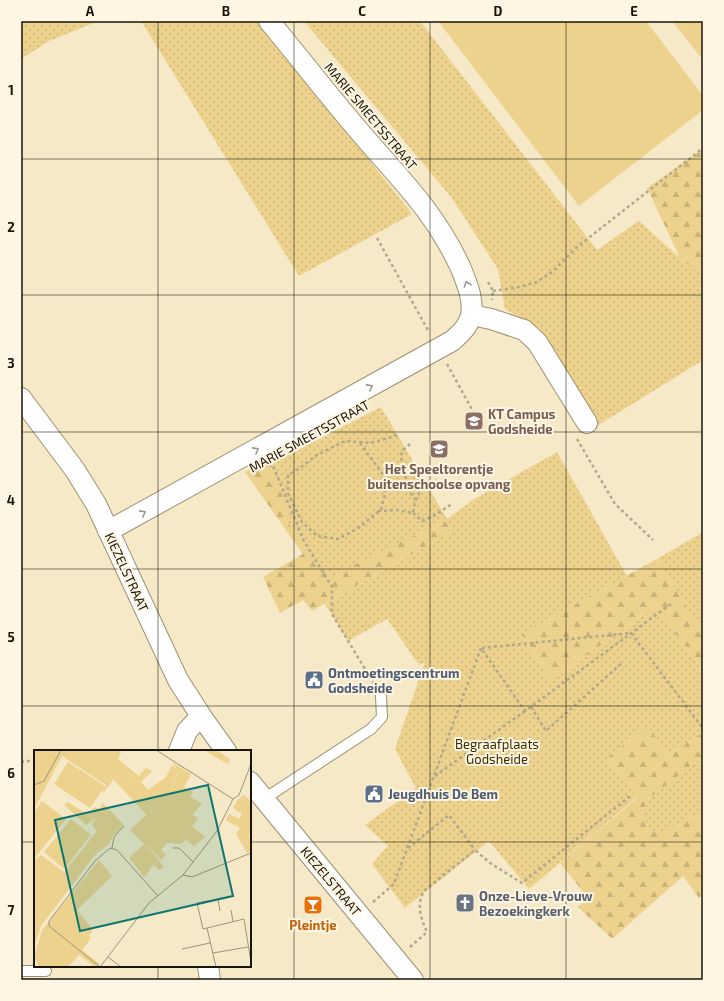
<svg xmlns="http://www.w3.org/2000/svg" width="724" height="1001" font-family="'Exo 2',sans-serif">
  <defs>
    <pattern id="grass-dots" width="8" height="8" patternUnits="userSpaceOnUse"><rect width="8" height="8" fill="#ecd28d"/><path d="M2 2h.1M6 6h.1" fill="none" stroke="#cab378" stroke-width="1.8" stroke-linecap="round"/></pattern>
    <pattern id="forest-firs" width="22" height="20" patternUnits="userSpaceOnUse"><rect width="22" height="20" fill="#ecd28d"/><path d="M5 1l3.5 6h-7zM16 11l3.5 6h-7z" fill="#cab378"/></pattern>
  </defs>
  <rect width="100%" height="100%" fill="#f5e9c8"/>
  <path fill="url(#grass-dots)" d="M 21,21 L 99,21 L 49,41 L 21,59 Z
    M 141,21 L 259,21 L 412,214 L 299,276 Z
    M 304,21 L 420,21 L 597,250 L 639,221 L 680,258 L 703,276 L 703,360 L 597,426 L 540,329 L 505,309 L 498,269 L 451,197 Z
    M 381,407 L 447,519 L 473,500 L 557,452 L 627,576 L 521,634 L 550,681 L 655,607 L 703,670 L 703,732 L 669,755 L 606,759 L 637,797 L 529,889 L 489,841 L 405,908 L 372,864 L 388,846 L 365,825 L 416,788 L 395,749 L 425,662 L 419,665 L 387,619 L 348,641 L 325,604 L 452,531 L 332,576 L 303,554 L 248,476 Z
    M 703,532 L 703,632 L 657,559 Z
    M 703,757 L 703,819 L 687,816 L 670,830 L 660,833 L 649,829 L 641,813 L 649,798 Z"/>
  <path fill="url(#forest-firs)" d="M 703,149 L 703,276 L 680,258 L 647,188 Z
    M 273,456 L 290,526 L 332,576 L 447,519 L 452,531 L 312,611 L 303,600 L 280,613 L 263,577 L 303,554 L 245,472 Z
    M 657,559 L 703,632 L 703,670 L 655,607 L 550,681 L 521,634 Z
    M 647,726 L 669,755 L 703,732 L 703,757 L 649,798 L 641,813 L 649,829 C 668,836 672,828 687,816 L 703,819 L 703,893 L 699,898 L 683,876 L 612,939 L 578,907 L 588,898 L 560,863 L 637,798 L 606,759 Z"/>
  <path fill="#ecd28d" d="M 438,21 L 646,21 L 703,96 L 703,110 L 579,206 Z
    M 672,21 L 703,21 L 703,60 Z"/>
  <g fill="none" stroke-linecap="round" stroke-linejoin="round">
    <g stroke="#9c9172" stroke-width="12">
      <path id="lane" d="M 264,799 L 371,729 L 382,717 L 381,696
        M 21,971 L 46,971"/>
    </g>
    <g stroke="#9c9172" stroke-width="22">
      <path id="street" d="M 471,315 L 491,319 L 524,330 L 537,342 L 587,423
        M 21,398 L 75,470 L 96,504 L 178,680 L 201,716 L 226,751
        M 108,531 L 452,341 C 460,334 469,326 471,315 C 474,300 467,284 462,271 C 436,211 394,173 354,125 C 325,91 298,56 269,21
        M 179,751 L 187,731 L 201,716
        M 250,782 L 413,980
        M 208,966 L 210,980"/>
    </g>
    <path stroke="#b1a88d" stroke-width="2.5" stroke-dasharray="3 3" stroke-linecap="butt" d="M 377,238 L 429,332
      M 488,282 L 493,291 L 492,300
      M 493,291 L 519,287 L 537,282 L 552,272 L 577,247 L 703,148
      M 447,364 L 474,413
      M 577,439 L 615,504 L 653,540
      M 360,443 L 384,476 L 385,494 L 381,509 L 360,527 L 338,539 L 317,536 L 302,522 L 288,493 L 288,475 L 300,468 L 317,455 L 345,441 L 371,443 L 398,435
      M 410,444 L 402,451 L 401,458 L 409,491 L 415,499
      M 271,461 L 304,541 L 332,587 L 332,614 L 374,684
      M 378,511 L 397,510 L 413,513 C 416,492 420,491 436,479
      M 413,513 L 422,521 L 435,515 L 452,504
      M 482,648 L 631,633 L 702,727
      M 531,707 L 546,731 L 623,662
      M 21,762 L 35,760
      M 435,776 L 525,711
      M 408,848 L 449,815 L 475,850
      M 373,902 L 394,884 L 481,648 L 525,711 L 671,604
      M 410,947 L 427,932 C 421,918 416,905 424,891 L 475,850 L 490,863 L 522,883 L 630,796"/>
    <use href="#lane" stroke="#fff" stroke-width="10"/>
    <use href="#street" stroke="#fff" stroke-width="20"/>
  </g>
  <defs><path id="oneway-chevron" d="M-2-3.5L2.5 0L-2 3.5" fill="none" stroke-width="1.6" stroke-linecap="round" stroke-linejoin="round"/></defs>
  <g stroke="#989691">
    <use href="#oneway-chevron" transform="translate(467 284) rotate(-109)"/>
    <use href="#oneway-chevron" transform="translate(370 387) rotate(-29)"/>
    <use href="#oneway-chevron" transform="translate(256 450) rotate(-29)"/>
    <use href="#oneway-chevron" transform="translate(143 513) rotate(-29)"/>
  </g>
  <path fill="none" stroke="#1a150a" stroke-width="1" stroke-opacity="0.55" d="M 158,21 L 158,751M 294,21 L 294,980M 430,21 L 430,980M 566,21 L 566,980M 21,159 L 703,159M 21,295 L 703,295M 21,432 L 703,432M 21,569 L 703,569M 21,706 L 703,706M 21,842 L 35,842M 250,842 L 703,842M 158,966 L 158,980"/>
  <defs>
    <g id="school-square" transform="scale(1)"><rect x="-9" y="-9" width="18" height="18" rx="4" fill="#8d6e63" stroke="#fef6e3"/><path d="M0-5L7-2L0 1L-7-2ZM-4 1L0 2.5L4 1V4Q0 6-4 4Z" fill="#fff"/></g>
    <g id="civic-square" transform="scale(1)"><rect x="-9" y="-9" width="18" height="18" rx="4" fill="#5c6f8a" stroke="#fef6e3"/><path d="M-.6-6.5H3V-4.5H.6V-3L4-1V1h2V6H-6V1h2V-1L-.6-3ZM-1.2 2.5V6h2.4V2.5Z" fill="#fff"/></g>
    <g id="church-square" transform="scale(1)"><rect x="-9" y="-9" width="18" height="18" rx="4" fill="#6b7280" stroke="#fef6e3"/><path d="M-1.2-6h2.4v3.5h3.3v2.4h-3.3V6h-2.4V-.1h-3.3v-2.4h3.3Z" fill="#fff"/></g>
    <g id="bar-square" transform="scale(1)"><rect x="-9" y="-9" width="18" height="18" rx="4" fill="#e8710a" stroke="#fef6e3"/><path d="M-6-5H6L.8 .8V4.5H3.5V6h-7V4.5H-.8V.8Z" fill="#fff"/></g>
  </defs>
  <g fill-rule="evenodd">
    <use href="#school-square" x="474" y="421"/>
    <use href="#school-square" x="439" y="449"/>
    <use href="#civic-square" x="314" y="680"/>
    <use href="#civic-square" x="374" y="794"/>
    <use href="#church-square" x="465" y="903"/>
    <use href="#bar-square" x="313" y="905"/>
  </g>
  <g text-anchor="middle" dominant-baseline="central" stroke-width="4" stroke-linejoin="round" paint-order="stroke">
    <g font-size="13" fill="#1a150a" stroke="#fef6e3">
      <text transform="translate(371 116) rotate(50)">MARIE SMEETSSTRAAT</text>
      <text transform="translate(309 436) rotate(-29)">MARIE SMEETSSTRAAT</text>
      <text transform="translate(127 572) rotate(65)">KIEZELSTRAAT</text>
      <text transform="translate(331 881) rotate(50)">KIEZELSTRAAT</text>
    </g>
    <g font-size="13" font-weight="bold" fill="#785e54" stroke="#fef6e3" text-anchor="start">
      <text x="488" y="414">KT Campus<tspan x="488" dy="15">Godsheide</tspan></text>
      <text x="439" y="469" text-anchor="middle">Het Speeltorentje<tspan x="439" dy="15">buitenschoolse opvang</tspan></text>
    </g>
    <g font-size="13" font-weight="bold" fill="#4e5e75" stroke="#fef6e3" text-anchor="start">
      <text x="328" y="673">Ontmoetingscentrum<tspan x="328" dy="15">Godsheide</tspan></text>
      <text x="388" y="794">Jeugdhuis De Bem</text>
    </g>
    <g font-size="13" fill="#3a2c01" stroke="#fef6e3">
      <text x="497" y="744">Begraafplaats<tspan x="497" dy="15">Godsheide</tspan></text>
    </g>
    <g font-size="13" font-weight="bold" fill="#5b616d" stroke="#fef6e3" text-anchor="start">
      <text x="479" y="896">Onze-Lieve-Vrouw<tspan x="479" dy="15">Bezoekingkerk</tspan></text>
    </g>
    <g font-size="13" font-weight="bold" fill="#c56008" stroke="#fef6e3">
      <text x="313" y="925">Pleintje</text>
    </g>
  </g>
  <g transform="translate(34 750)">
    <rect width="217" height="217" fill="#f5e9c8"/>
    <path d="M 0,0 L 25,0 L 15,20 L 0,21 ZM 81,15 L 107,32 L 114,40 L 132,27 L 138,15 L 145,21 L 139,33 L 146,41 L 150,53 L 145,54 L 129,40 L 109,61 L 76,26 ZM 129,44 L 138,52 L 135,57 L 141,61 L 146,55 L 164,69 L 158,76 L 171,87 L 160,96 L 152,90 L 147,94 L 133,93 L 127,100 L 132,105 L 127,110 L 112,93 L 110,95 L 123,110 L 110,126 L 95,108 L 110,94 L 96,80 L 112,65 L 125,79 L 131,73 L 116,59 ZM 210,45 L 217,51 L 217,84 L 214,87 L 217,88 L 217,101 L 213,103 L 202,84 L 206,78 L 192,70 L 195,64 L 205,69 L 208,64 L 199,58 L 203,50 ZM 69,53 L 90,75 L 78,87 L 76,93 L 61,105 L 7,176 L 0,197 L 0,110 L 7,105 L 30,122 L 63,81 L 58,75 ZM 65,110 L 78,126 L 43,160 L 59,180 L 55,186 L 57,188 L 48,200 L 66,214 L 61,217 L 45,205 L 34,217 L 5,217 L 0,206 L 8,180 Z" fill="#ecd28d"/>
    <path d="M 25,0 L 88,0 L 84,9 L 105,26 L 112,18 L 118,21 L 107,32 L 81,15 L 76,26 L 79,30 L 70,42 L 68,41 L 72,35 L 28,6 L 0,59 L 0,21 L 15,19 ZM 169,0 L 182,0 L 196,9 L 194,14 ZM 138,12 L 157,24 L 150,37 L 159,42 L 156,46 L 168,54 L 158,65 L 146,56 L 141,62 L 135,56 L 138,52 L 129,44 L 116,59 L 131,73 L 125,79 L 109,61 L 129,40 L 145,54 L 150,53 L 146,41 L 139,35 L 145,22 ZM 34,52 L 54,65 L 60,57 L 66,59 L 62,68 L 52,75 L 30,55 ZM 112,93 L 130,117 L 125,120 L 120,115 L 110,127 L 106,123 L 117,118 L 123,110 L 110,94 Z" fill="#ecd28d"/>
    <path d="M 34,12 L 71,36 L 56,58 L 20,34 ZM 8,51 L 32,69 L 0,109 L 0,62 ZM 37,69 L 57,85 L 30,119 L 10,102 Z" fill="#ecd28d"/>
    <path fill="none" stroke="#9d947c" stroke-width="1" d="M 122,0 L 199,49M 0,35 L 10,31 L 27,0M 78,98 L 80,87 L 90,76M 139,98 L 145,98 L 159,112M 149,125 L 158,127 L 217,103M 124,146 L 83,100 L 76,98 L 61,111 L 15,171 L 15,176 L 66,217 L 115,153 L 149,125 L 183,81 L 199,49 L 205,45 L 217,14M 198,146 L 163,153 L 169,179 L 210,169 L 217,212M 184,149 L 186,161M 197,160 L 199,172M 173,178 L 182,217M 148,199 L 176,193M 179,203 L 214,197M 74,207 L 87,217"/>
    <path fill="#0f766e" fill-opacity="0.15" stroke="#0f766e" stroke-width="2" d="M 174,35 L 199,146 L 46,181 L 21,70 Z"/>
    <rect width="217" height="217" fill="none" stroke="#1a150a" stroke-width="2"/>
  </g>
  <rect width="724" height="1001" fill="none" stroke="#fef6e3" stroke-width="44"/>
  <rect x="22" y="22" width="680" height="957" fill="none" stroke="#1a150a" stroke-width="1.5"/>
  <g font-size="13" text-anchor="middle" font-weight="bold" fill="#1a150a">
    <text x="90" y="16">A</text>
    <text x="226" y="16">B</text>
    <text x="362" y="16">C</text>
    <text x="498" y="16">D</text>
    <text x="634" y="16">E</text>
    <text x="11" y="95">1</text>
    <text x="11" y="232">2</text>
    <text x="11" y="368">3</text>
    <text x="11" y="505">4</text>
    <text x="11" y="642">5</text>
    <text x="11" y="778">6</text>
    <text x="11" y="915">7</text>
  </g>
</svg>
